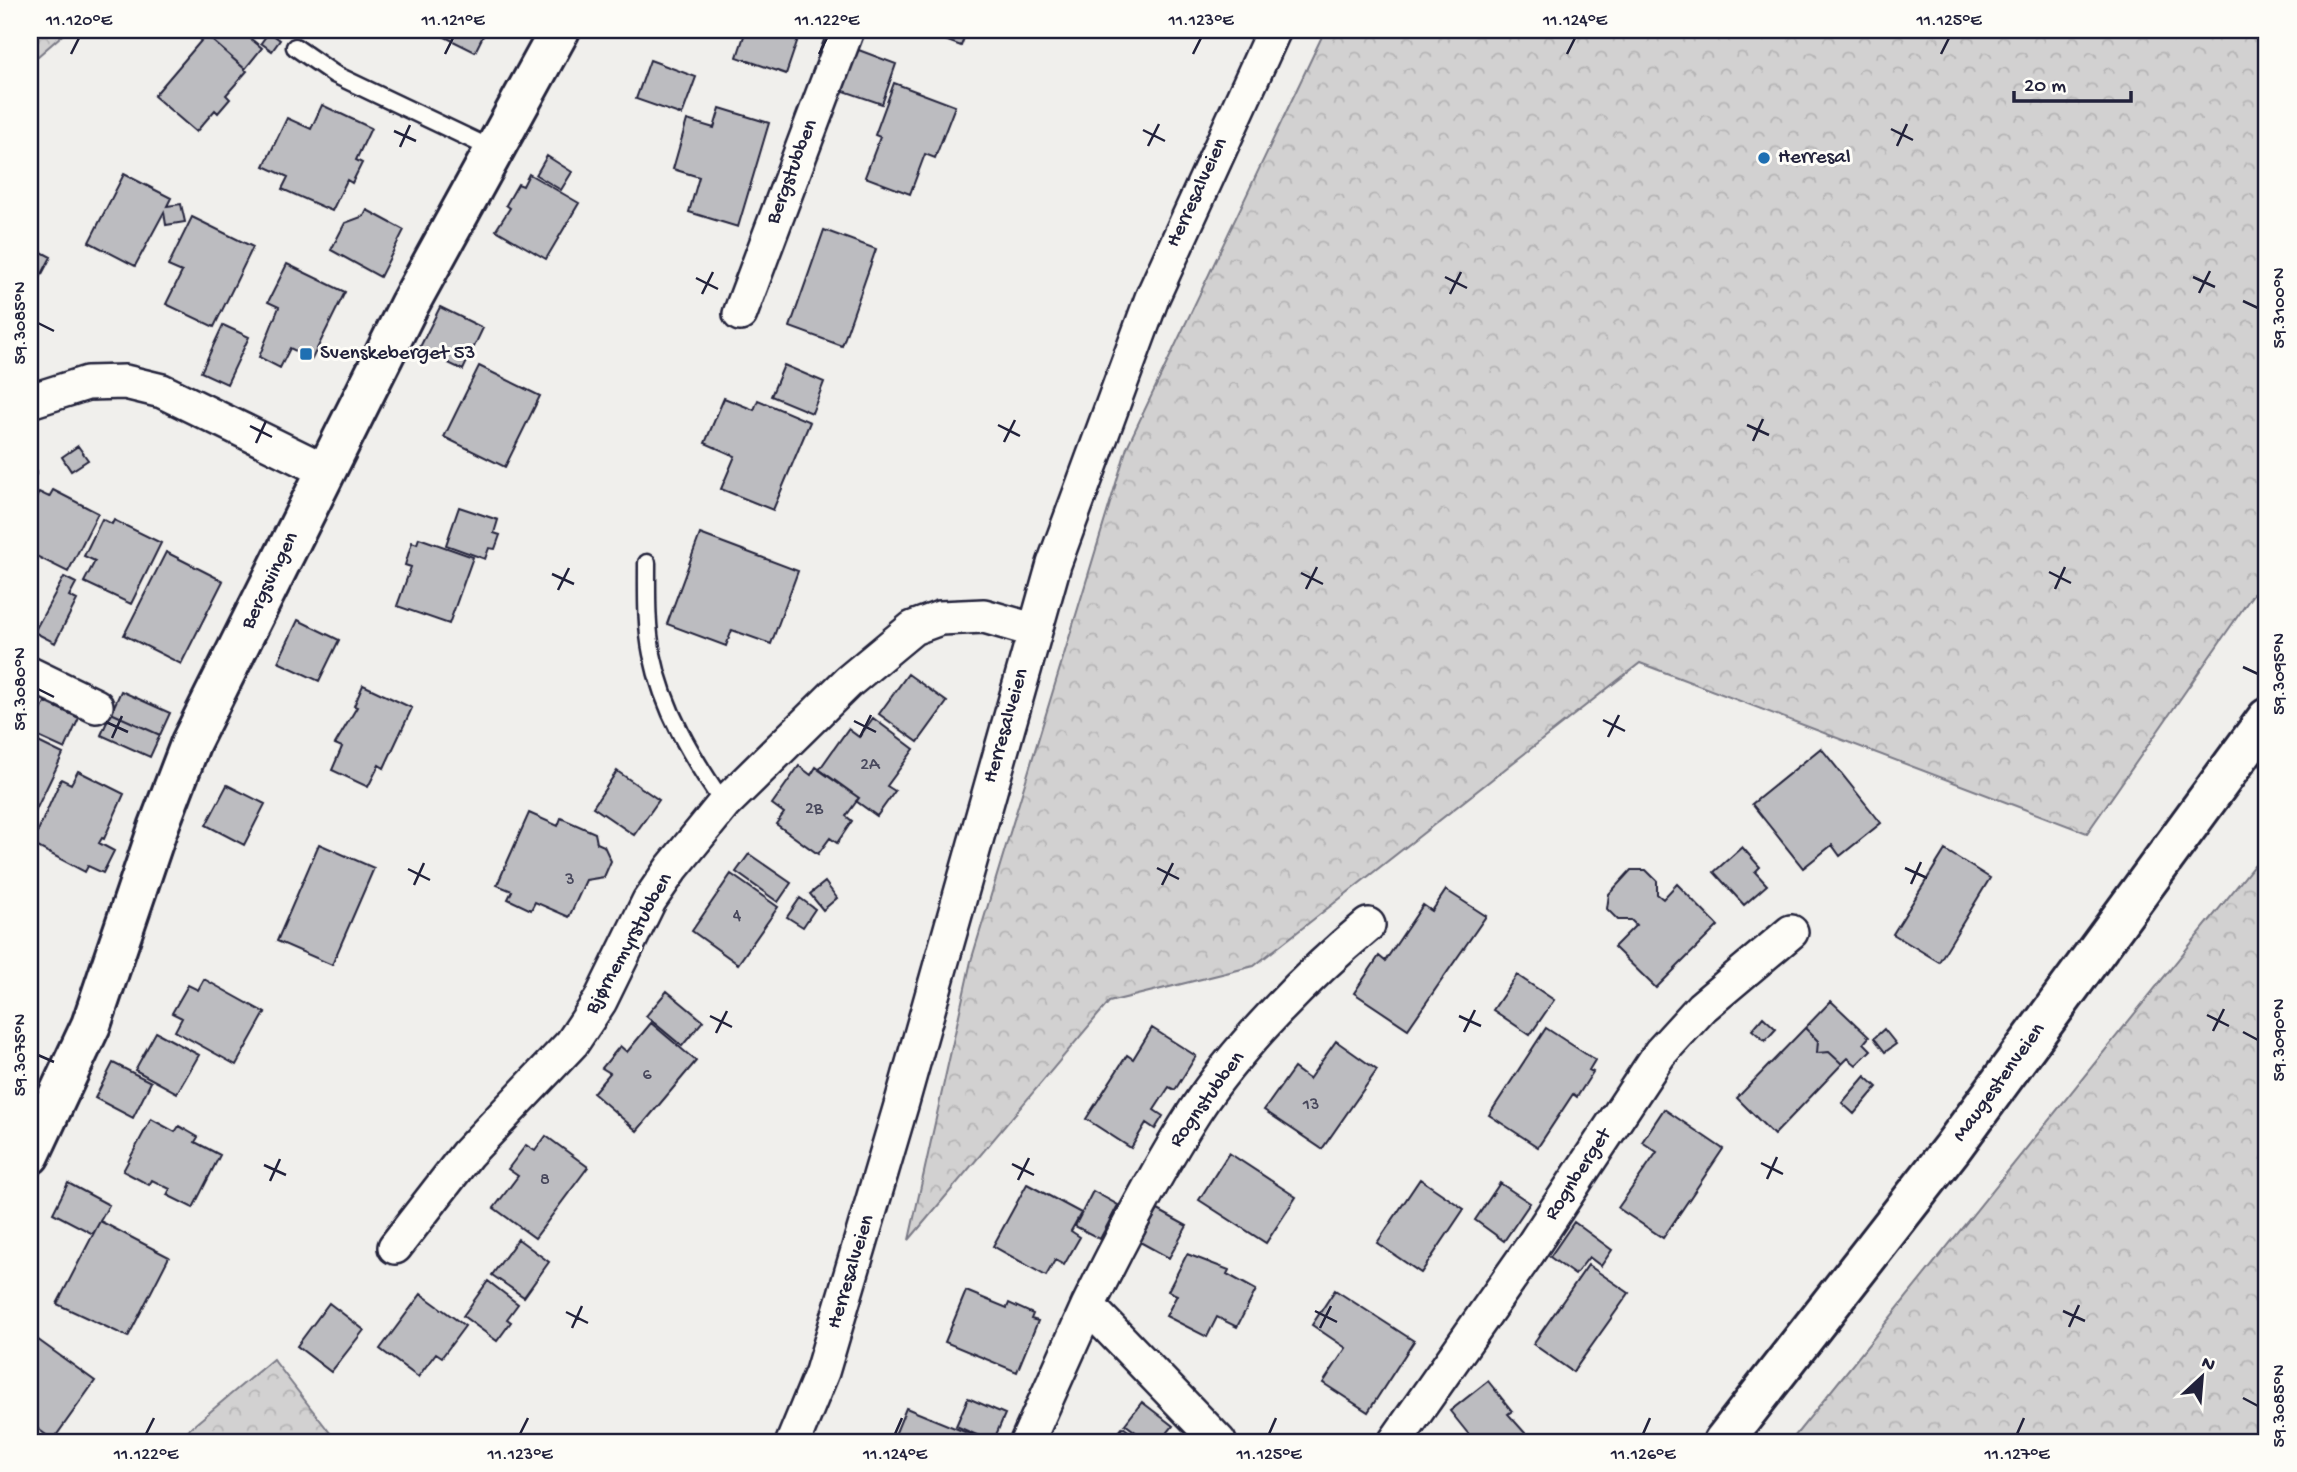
<svg xmlns="http://www.w3.org/2000/svg" width="2297" height="1472" font-family="'Gochi Hand',sans-serif">
  <defs>
    <pattern id="forest-crowns" width="20" height="18" patternUnits="userSpaceOnUse" patternTransform="scale(1.75)"><rect width="20" height="18" fill="#d2d1d1"/><path d="M2 6a3 3 0 1 1 6 0M12 15a3 3 0 1 1 6 0" fill="none" stroke="#b4b3b4"/></pattern>
  </defs>
  <rect width="100%" height="100%" fill="#f0efec"/>
  <filter id="ink" filterUnits="userSpaceOnUse"><feTurbulence type="fractalNoise" baseFrequency=".0143" numOctaves="2"/><feDisplacementMap in="SourceGraphic" scale="14" xChannelSelector="R" yChannelSelector="G"/><feConvolveMatrix kernelMatrix="1 2 1 2 8 2 1 2 1" color-interpolation-filters="sRGB"/></filter>
  <g filter="url(#ink)">
    <path fill="url(#forest-crowns)" stroke="#7a7a86" stroke-width="2" d="M 30,30 L 68,30 L 30,63 Z
      M 1325,30 L 2267,30 L 2267,574 L 2087,833 L 1640,663 L 1254,966 L 1109,1002 L 909,1240 L 971,961 L 1127,447 Z
      M 2267,849 L 2267,1442 L 1790,1442 Z
      M 273,1359 L 337,1442 L 174,1442 Z"/>
    <path fill="#bcbcc0" stroke="#22223b" stroke-width="2" d="M 213,30 L 240,30 L 262,48 L 245,69 L 207,36 Z
      M 431,30 L 486,30 L 475,52 Z
      M 736,30 L 801,30 L 786,74 L 737,57 L 745,33 Z
      M 937,30 L 967,30 L 961,46 L 934,36 Z
      M 269,32 L 280,40 L 272,51 L 261,43 Z
      M 206,35 L 247,71 L 226,95 L 230,99 L 218,113 L 215,110 L 196,132 L 154,96 Z
      M 856,49 L 896,64 L 882,104 L 841,90 Z
      M 650,60 L 696,77 L 682,115 L 636,99 Z
      M 894,83 L 955,106 L 935,158 L 925,154 L 910,194 L 865,177 L 880,137 L 875,135 Z
      M 322,105 L 371,128 L 356,160 L 362,163 L 352,183 L 347,180 L 332,211 L 282,189 L 288,177 L 264,166 L 287,118 L 311,129 Z
      M 720,108 L 769,123 L 738,227 L 689,212 L 699,177 L 673,169 L 687,120 L 714,128 Z
      M 547,156 L 572,172 L 561,190 L 536,175 Z
      M 124,174 L 171,198 L 167,206 L 181,204 L 185,222 L 166,225 L 164,212 L 135,266 L 89,242 Z
      M 529,174 L 579,203 L 546,259 L 496,230 L 510,208 L 506,205 L 518,184 L 523,186 Z
      M 367,210 L 404,230 L 380,277 L 331,250 L 345,223 L 364,216 Z
      M 192,217 L 253,247 L 214,327 L 166,304 L 182,272 L 168,266 Z
      M 824,230 L 876,249 L 842,346 L 790,327 Z
      M 30,246 L 51,257 L 32,293 L 30,292 Z
      M 287,264 L 345,292 L 312,359 L 290,348 L 280,368 L 259,357 L 279,307 L 268,302 Z
      M 440,307 L 483,328 L 463,370 L 419,349 Z
      M 223,325 L 249,337 L 227,384 L 201,372 Z
      M 784,365 L 824,382 L 812,413 L 771,396 Z
      M 479,366 L 540,396 L 505,467 L 444,437 Z
      M 724,398 L 754,410 L 758,400 L 810,422 L 773,510 L 721,489 L 735,456 L 705,443 Z
      M 78,446 L 88,460 L 71,471 L 62,457 Z
      M 30,469 L 37,472 L 30,487 Z
      M 53,490 L 98,513 L 68,572 L 30,553 L 30,535 L 34,527 L 30,525 L 30,510 L 39,492 L 49,497 Z
      M 459,507 L 498,520 L 494,533 L 500,535 L 495,549 L 489,548 L 485,559 L 446,545 Z
      M 102,519 L 112,524 L 114,520 L 161,543 L 131,604 L 84,582 L 95,561 L 84,556 Z
      M 700,534 L 798,571 L 771,644 L 732,630 L 726,646 L 667,624 Z
      M 419,538 L 473,557 L 449,624 L 397,606 L 411,567 L 405,565 L 412,542 L 417,544 Z
      M 166,552 L 223,581 L 181,664 L 124,635 Z
      M 64,577 L 76,583 L 69,596 L 77,600 L 55,643 L 34,632 Z
      M 298,620 L 339,640 L 319,681 L 278,662 Z
      M 908,674 L 947,702 L 918,742 L 879,714 Z
      M 363,685 L 412,708 L 384,768 L 379,765 L 368,787 L 332,770 L 342,747 L 335,744 L 357,707 L 354,706 Z
      M 121,691 L 170,713 L 160,735 L 111,713 Z
      M 45,702 L 79,718 L 65,749 L 30,733 Z
      M 111,713 L 160,735 L 150,757 L 101,735 Z
      M 873,718 L 914,749 L 887,786 L 895,791 L 877,816 L 856,801 L 859,798 L 819,770 L 848,729 L 859,737 Z
      M 30,738 L 63,754 L 33,816 L 30,814 Z
      M 1821,748 L 1881,823 L 1840,856 L 1832,845 L 1803,868 L 1752,804 Z
      M 799,766 L 811,775 L 816,767 L 859,798 L 846,816 L 852,821 L 837,843 L 830,838 L 818,854 L 776,824 L 784,813 L 772,804 Z
      M 78,771 L 124,794 L 104,839 L 102,838 L 99,843 L 114,851 L 103,873 L 88,866 L 85,872 L 32,844 L 61,779 L 71,784 Z
      M 617,771 L 659,800 L 634,835 L 593,807 Z
      M 227,785 L 265,804 L 244,845 L 206,825 Z
      M 529,813 L 558,826 L 561,818 L 595,833 L 597,843 L 604,846 L 611,861 L 604,877 L 586,880 L 569,917 L 535,902 L 531,910 L 508,899 L 512,891 L 497,885 Z
      M 319,844 L 374,868 L 332,965 L 277,941 Z
      M 1742,847 L 1760,867 L 1755,872 L 1767,885 L 1744,905 L 1714,872 Z
      M 1945,850 L 1990,878 L 1939,962 L 1893,934 Z
      M 749,854 L 791,883 L 778,902 L 736,872 Z
      M 1631,870 L 1646,870 L 1657,881 L 1657,894 L 1663,899 L 1677,884 L 1718,926 L 1656,988 L 1614,947 L 1636,925 L 1631,920 L 1618,920 L 1607,909 L 1609,894 Z
      M 731,874 L 778,907 L 738,964 L 692,931 Z
      M 825,882 L 837,898 L 823,910 L 810,894 Z
      M 1446,890 L 1486,916 L 1408,1029 L 1354,993 L 1379,956 L 1385,961 L 1423,905 L 1432,911 Z
      M 800,898 L 815,909 L 803,927 L 787,917 Z
      M 1517,975 L 1554,1000 L 1530,1035 L 1493,1010 Z
      M 204,979 L 265,1013 L 236,1065 L 175,1031 L 182,1018 L 172,1013 L 188,985 L 198,990 Z
      M 667,991 L 703,1021 L 682,1046 L 646,1016 Z
      M 1831,1001 L 1869,1037 L 1864,1043 L 1871,1050 L 1856,1065 L 1848,1058 L 1842,1064 L 1829,1052 L 1817,1053 L 1818,1041 L 1805,1028 Z
      M 1763,1017 L 1776,1029 L 1765,1041 L 1752,1030 Z
      M 651,1023 L 696,1061 L 637,1131 L 593,1093 L 610,1073 L 602,1068 L 620,1046 L 627,1052 Z
      M 1152,1028 L 1196,1056 L 1175,1090 L 1169,1087 L 1154,1110 L 1163,1116 L 1155,1129 L 1146,1123 L 1131,1148 L 1086,1119 L 1127,1055 L 1133,1059 Z
      M 1546,1028 L 1595,1060 L 1589,1070 L 1593,1072 L 1577,1097 L 1573,1094 L 1538,1147 L 1489,1115 Z
      M 1805,1028 L 1818,1041 L 1817,1053 L 1829,1052 L 1842,1064 L 1774,1135 L 1737,1098 Z
      M 1884,1029 L 1896,1044 L 1885,1052 L 1874,1038 Z
      M 156,1032 L 199,1055 L 177,1093 L 135,1070 Z
      M 1336,1041 L 1377,1070 L 1322,1149 L 1264,1110 L 1294,1068 L 1309,1079 Z
      M 113,1063 L 151,1082 L 133,1118 L 95,1098 Z
      M 1865,1076 L 1877,1087 L 1854,1114 L 1842,1103 Z
      M 1664,1109 L 1723,1149 L 1663,1238 L 1618,1208 L 1657,1152 L 1642,1142 Z
      M 151,1119 L 175,1132 L 179,1126 L 198,1137 L 195,1142 L 220,1155 L 193,1208 L 167,1195 L 170,1189 L 152,1180 L 149,1185 L 123,1171 Z
      M 546,1136 L 588,1167 L 535,1238 L 494,1208 L 518,1176 L 508,1169 L 526,1145 L 535,1151 Z
      M 1229,1153 L 1296,1197 L 1266,1243 L 1199,1200 Z
      M 1420,1179 L 1464,1209 L 1421,1273 L 1377,1243 Z
      M 68,1183 L 109,1205 L 93,1234 L 53,1213 Z
      M 1500,1183 L 1530,1203 L 1504,1241 L 1475,1220 Z
      M 1027,1184 L 1081,1213 L 1071,1231 L 1080,1237 L 1064,1265 L 1055,1260 L 1046,1276 L 993,1246 Z
      M 1093,1191 L 1118,1205 L 1100,1239 L 1075,1226 Z
      M 1158,1210 L 1187,1226 L 1169,1258 L 1140,1242 Z
      M 100,1221 L 169,1257 L 128,1337 L 57,1304 Z
      M 1574,1222 L 1612,1250 L 1601,1266 L 1589,1257 L 1575,1275 L 1550,1257 Z
      M 518,1239 L 549,1262 L 524,1297 L 492,1275 Z
      M 1187,1254 L 1229,1270 L 1227,1274 L 1256,1290 L 1237,1327 L 1217,1317 L 1207,1337 L 1166,1316 L 1177,1295 L 1168,1291 Z
      M 1588,1265 L 1629,1293 L 1573,1372 L 1533,1344 Z
      M 488,1281 L 518,1304 L 507,1319 L 511,1322 L 497,1341 L 463,1316 Z
      M 1335,1290 L 1414,1341 L 1368,1412 L 1323,1383 L 1346,1348 L 1312,1325 Z
      M 966,1291 L 1007,1308 L 1009,1303 L 1033,1314 L 1031,1319 L 1038,1321 L 1017,1372 L 945,1342 Z
      M 421,1294 L 465,1326 L 442,1357 L 436,1353 L 418,1377 L 380,1349 Z
      M 329,1303 L 364,1330 L 331,1372 L 297,1346 Z
      M 30,1334 L 95,1381 L 53,1440 L 30,1423 Z
      M 1488,1381 L 1512,1411 L 1508,1414 L 1533,1442 L 1463,1442 L 1470,1436 L 1450,1411 Z
      M 968,1398 L 1005,1414 L 993,1442 L 956,1426 Z
      M 1142,1402 L 1173,1426 L 1160,1442 L 1149,1442 L 1125,1424 Z
      M 906,1408 L 982,1439 L 981,1442 L 892,1442 Z
      M 1123,1427 L 1142,1441 L 1141,1442 L 1111,1442 Z"/>
    <g fill="none" stroke-linecap="round" stroke-linejoin="round">
      <g stroke="#22223b" stroke-width="21">
        <path id="lane" d="M 295,47 L 334,74 L 492,149
          M 647,563 C 647,593 646,625 652,654 C 663,710 693,759 724,804"/>
      </g>
      <g stroke="#22223b" stroke-width="38">
        <path id="street" d="M 740,314 L 847,30
          M 30,401 L 87,383 L 125,382 L 162,391 L 326,471
          M 30,674 L 96,706
          M 395,1247 L 467,1154 L 572,1043 L 600,1001 L 649,901 L 671,869 L 724,804 L 848,682 L 913,628 L 940,618 L 984,616 L 1033,630
          M 1088,1306 C 1121,1239 1155,1173 1195,1111 C 1237,1047 1310,973 1368,925
          M 793,1442 L 822,1372 L 902,1102 L 1054,564 L 1152,298 L 1274,30
          M 1027,1442 L 1088,1306 L 1219,1442
          M 1395,1442 L 1529,1251 L 1660,1053 L 1702,1007 L 1791,932"/>
      </g>
      <g stroke="#22223b" stroke-width="44">
        <path id="secondary" d="M 30,1155 L 91,1025 L 158,828 L 191,742 L 409,305 L 560,30
          M 1723,1442 L 1952,1148 L 2267,718"/>
      </g>
      <use href="#lane" stroke="#fdfcf7" stroke-width="16"/>
      <use href="#street" stroke="#fdfcf7" stroke-width="33"/>
      <use href="#secondary" stroke="#fdfcf7" stroke-width="38"/>
    </g>
  </g>
  <path fill="none" stroke="#22223b" stroke-width="2.5" d="M 71,54 L 79,38M 445,54 L 453,38M 819,54 L 827,38M 1193,54 L 1201,38M 1567,54 L 1575,38M 1941,54 L 1949,38M 1891,129 L 1913,140M 1143,130 L 1165,141M 394,131 L 416,141M 1148,146 L 1159,124M 1897,146 L 1907,124M 400,147 L 410,125M 1445,277 L 1467,288M 2193,277 L 2215,287M 696,278 L 718,289M 2199,293 L 2210,271M 702,294 L 713,272M 1450,294 L 1461,272M 2243,301 L 2258,308M 38,323 L 54,331M 998,425 L 1020,436M 1747,425 L 1769,435M 250,426 L 272,437M 1753,441 L 1763,419M 1004,442 L 1015,420M 256,443 L 266,421M 2049,572 L 2071,583M 1301,573 L 1323,584M 552,574 L 574,584M 1306,589 L 1317,567M 2055,589 L 2065,567M 558,590 L 569,568M 2243,667 L 2258,674M 38,689 L 54,697M 1603,720 L 1625,731M 854,721 L 876,732M 106,722 L 128,732M 860,737 L 871,715M 1608,737 L 1619,715M 112,738 L 122,716M 1157,868 L 1179,879M 1905,868 L 1927,878M 408,869 L 430,880M 1911,884 L 1921,862M 414,885 L 424,863M 1162,885 L 1173,863M 2207,1015 L 2229,1026M 710,1016 L 732,1027M 1459,1016 L 1481,1026M 2213,1031 L 2224,1009M 1464,1032 L 1475,1010M 2243,1032 L 2258,1040M 716,1033 L 727,1011M 38,1055 L 54,1062M 1761,1163 L 1783,1174M 1012,1164 L 1034,1175M 264,1165 L 286,1175M 1767,1179 L 1777,1157M 1018,1180 L 1029,1158M 270,1181 L 280,1159M 1315,1311 L 1337,1322M 2063,1311 L 2085,1321M 566,1312 L 588,1323M 2069,1327 L 2079,1305M 572,1328 L 582,1306M 1320,1328 L 1331,1306M 2243,1398 L 2258,1406M 146,1434 L 154,1418M 520,1434 L 528,1418M 895,1434 L 902,1418M 1269,1434 L 1276,1418M 1643,1434 L 1650,1418M 2017,1434 L 2024,1418"/>
  <g fill="#1f6fb2" stroke="#fdfcf7" stroke-width="2.5">
    <circle cx="1764" cy="158" r="7"/>
    <rect x="299" y="347" width="14" height="14" rx="3.5"/>
  </g>
  <g text-anchor="middle" dominant-baseline="central" stroke-width="6" stroke-linejoin="round" paint-order="stroke">
    <g font-size="18" fill="#48485c">
      <text x="870" y="765">2A</text>
      <text x="814" y="809">2B</text>
      <text x="570" y="880">3</text>
      <text x="737" y="916">4</text>
      <text x="647" y="1075">6</text>
      <text x="1311" y="1105">13</text>
      <text x="545" y="1180">8</text>
    </g>
    <g font-size="21" fill="#22223b" stroke="#fdfcf7" text-anchor="start">
      <text x="1778" y="158">Herresal</text>
      <text x="320" y="354">Svenskeberget 53</text>
    </g>
    <g font-size="21" fill="#22223b" stroke="#fdfcf7">
      <text transform="translate(793 172) rotate(-69)">Bergstubben</text>
      <text transform="translate(1198 193) rotate(-65)">Herresalveien</text>
      <text transform="translate(271 581) rotate(-64)">Bergsvingen</text>
      <text transform="translate(1007 726) rotate(-74)">Herresalveien</text>
      <text transform="translate(630 944) rotate(-61)">Bjørnemyrstubben</text>
      <text transform="translate(2000 1083) rotate(-54)">Maugestenveien</text>
      <text transform="translate(1208 1100) rotate(-54)">Rognstubben</text>
      <text transform="translate(1579 1175) rotate(-57)">Rognberget</text>
      <text transform="translate(852 1272) rotate(-73)">Herresalveien</text>
    </g>
  </g>
  <rect width="2297" height="1472" fill="none" stroke="#fdfcf7" stroke-width="77"/>
  <g transform="translate(2202 1377) rotate(26)" stroke="#fdfcf7" stroke-width="5" paint-order="stroke">
  <path d="M0-5L12 26L0 18L-12 26Z" fill="#22223b"/>
  <text y="-10" font-size="19" font-weight="bold" text-anchor="middle" fill="#22223b">N</text>
  </g>
  <path d="M2014 91v10h117v-10" fill="none" stroke="#22223b" stroke-width="3.5"/>
  <text x="2024" y="91" font-size="21" fill="#22223b" stroke="#fdfcf7" stroke-width="5" paint-order="stroke">20 m</text>
  <rect x="38" y="38" width="2220" height="1396" fill="none" stroke="#22223b" stroke-width="2.5"/>
  <g font-size="18" text-anchor="middle" fill="#22223b">
    <text x="79" y="25">11.120°E</text>
    <text x="453" y="25">11.121°E</text>
    <text x="827" y="25">11.122°E</text>
    <text x="1201" y="25">11.123°E</text>
    <text x="1575" y="25">11.124°E</text>
    <text x="1949" y="25">11.125°E</text>
    <text transform="translate(2278 308) rotate(-90)" y="6">59.3100°N</text>
    <text transform="translate(19 323) rotate(-90)" y="6">59.3085°N</text>
    <text transform="translate(2278 674) rotate(-90)" y="6">59.3095°N</text>
    <text transform="translate(19 689) rotate(-90)" y="6">59.3080°N</text>
    <text transform="translate(2278 1040) rotate(-90)" y="6">59.3090°N</text>
    <text transform="translate(19 1055) rotate(-90)" y="6">59.3075°N</text>
    <text transform="translate(2278 1406) rotate(-90)" y="6">59.3085°N</text>
    <text x="146" y="1459">11.122°E</text>
    <text x="520" y="1459">11.123°E</text>
    <text x="895" y="1459">11.124°E</text>
    <text x="1269" y="1459">11.125°E</text>
    <text x="1643" y="1459">11.126°E</text>
    <text x="2017" y="1459">11.127°E</text>
  </g>
</svg>
